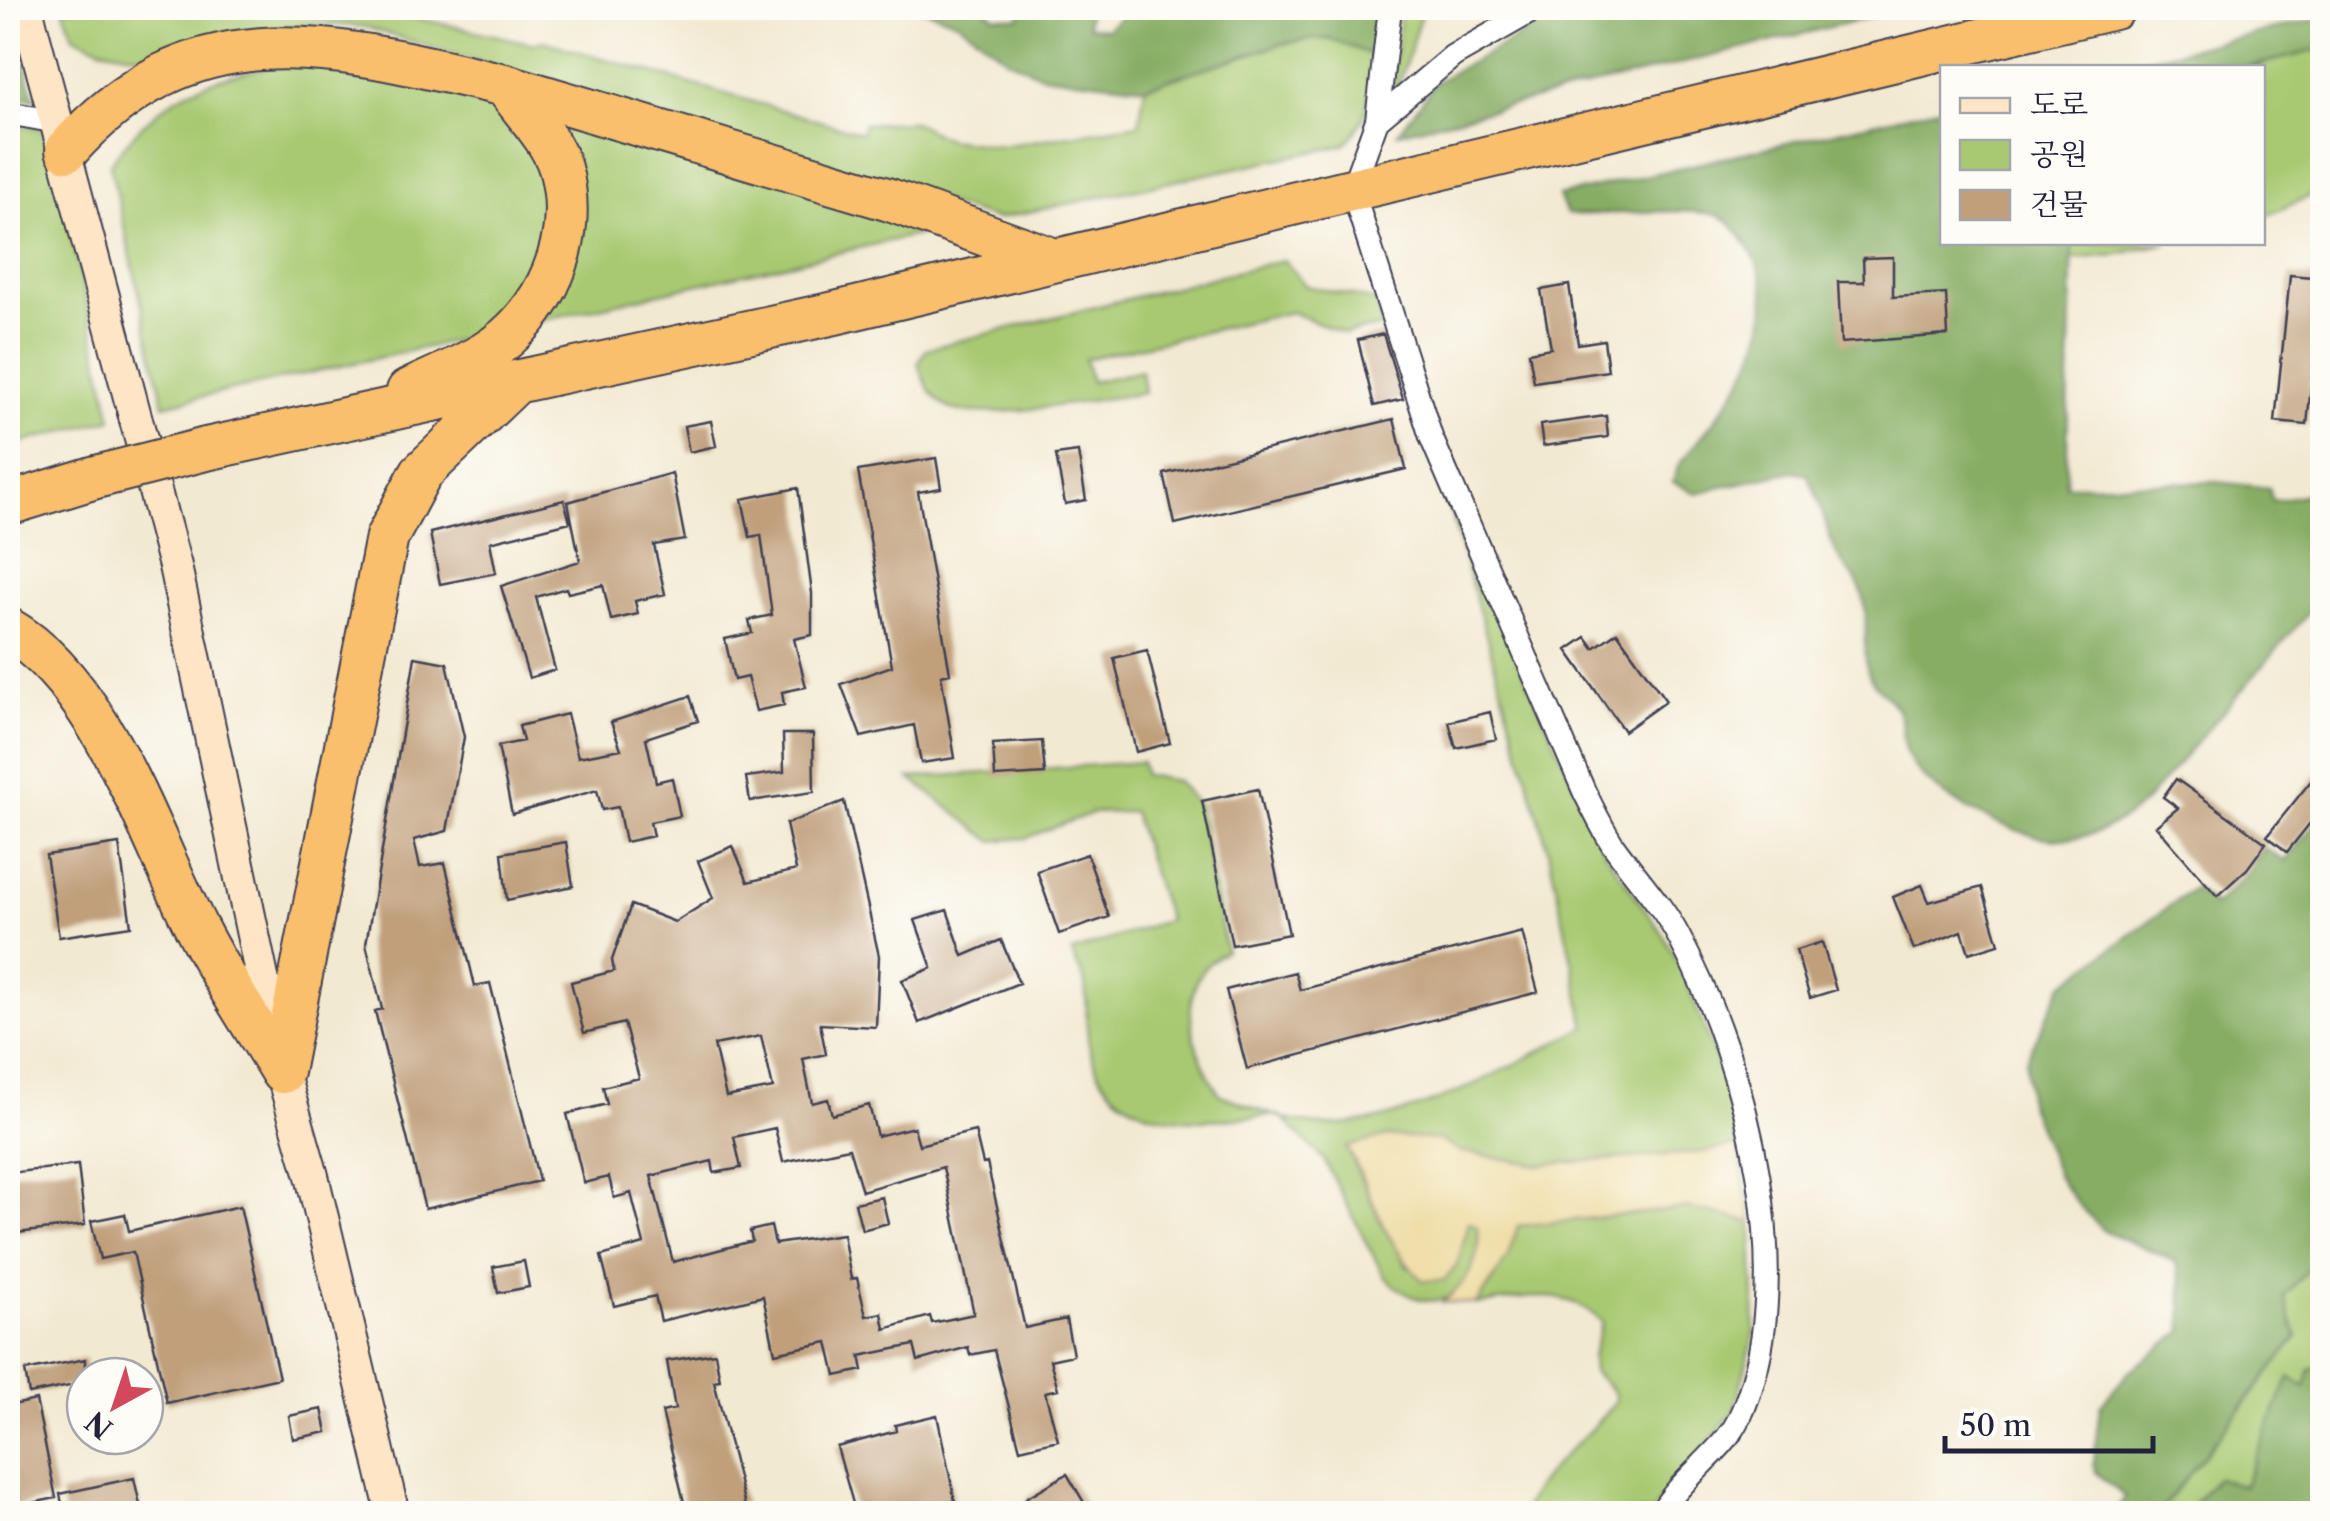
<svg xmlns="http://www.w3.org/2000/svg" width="2330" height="1521" font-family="'Libre Caslon Text','Noto Serif KR',serif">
  <rect width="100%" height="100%" fill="#fdfcf7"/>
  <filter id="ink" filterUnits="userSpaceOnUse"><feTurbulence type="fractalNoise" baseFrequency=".01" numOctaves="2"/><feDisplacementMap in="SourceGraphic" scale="20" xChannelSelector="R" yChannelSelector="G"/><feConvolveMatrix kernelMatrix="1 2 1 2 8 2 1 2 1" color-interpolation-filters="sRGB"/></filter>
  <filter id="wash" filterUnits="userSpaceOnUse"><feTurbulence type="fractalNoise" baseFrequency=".0048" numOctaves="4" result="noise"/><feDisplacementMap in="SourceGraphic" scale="40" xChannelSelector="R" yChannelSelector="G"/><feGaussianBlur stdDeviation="2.25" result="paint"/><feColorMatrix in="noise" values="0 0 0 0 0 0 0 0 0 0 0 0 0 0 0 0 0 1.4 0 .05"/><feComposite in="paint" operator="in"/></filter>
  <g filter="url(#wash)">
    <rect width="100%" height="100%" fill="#f2e9d1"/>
    <path fill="#a8c971" stroke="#657656" stroke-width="2.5" d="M 63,8 L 390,8 L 394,13 L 534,44 L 543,41 L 861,133 L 864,124 L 914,122 L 947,139 L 1002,146 L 1139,124 L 1145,87 L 1281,44 L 1311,39 L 1330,39 L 1375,56 C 1371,89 1370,122 1344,145 L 996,219 L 365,27 L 319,23 L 276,28 L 149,57 L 101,48 L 74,36 Z
      M 1400,8 L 1423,8 L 1398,88 L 1393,88 Z
      M 2322,49 L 2322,191 L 2263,217 L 2262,68 L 2246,68 Z
      M 306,59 L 487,97 L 531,135 L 549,196 L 542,262 L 491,333 L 164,405 L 110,164 C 171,82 210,79 306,59 Z
      M 579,117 L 946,228 L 538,321 L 561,137 Z
      M 8,122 L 43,129 L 55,159 L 112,419 L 8,446 L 8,393 L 19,390 L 8,332 Z
      M 2073,243 L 2167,243 L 2114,255 L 2071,259 Z
      M 1284,260 L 1306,286 L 1377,301 L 1383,326 L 1345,334 L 1291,312 L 1085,359 L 1091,382 L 1141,371 L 1144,393 C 1105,398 980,422 949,408 C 931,400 925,381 918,364 L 926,349 Z
      M 1449,506 L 1605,853 L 1660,930 L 1681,967 L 1733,1103 L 1737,1145 L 1704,1152 L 1538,1165 L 1459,1151 L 1441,1140 L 1347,1148 L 1382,1224 L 1408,1268 L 1457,1264 L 1469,1221 L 1478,1227 C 1484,1291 1434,1328 1384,1276 L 1324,1160 L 1280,1115 C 1213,1120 1110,1138 1090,1049 C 1084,1026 1089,1002 1084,979 C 1081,970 1074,963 1072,952 L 1168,920 L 1133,812 L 1092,813 L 1026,838 L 992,841 L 910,778 L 1141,762 L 1144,775 L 1177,781 L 1198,805 L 1226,951 C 1170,980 1191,1051 1220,1095 C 1252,1106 1288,1124 1322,1125 C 1406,1129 1514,1064 1586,1027 L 1549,853 Z
      M 1688,1208 L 1752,1222 L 1755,1332 L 1734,1411 L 1651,1513 L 1523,1513 C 1540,1467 1588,1440 1616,1400 L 1613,1391 L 1593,1372 L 1592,1357 L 1602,1322 C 1563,1283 1525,1300 1476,1304 L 1492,1283 L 1517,1226 Z
      M 2322,1252 L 2322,1366 L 2311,1369 L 2306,1387 L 2290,1377 L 2243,1487 L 2217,1478 L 2186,1513 L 2158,1514 L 2297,1338 L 2284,1297 Z"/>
    <path fill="#86ad63" stroke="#54684f" stroke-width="2.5" d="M 8,8 L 12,8 L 34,100 L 8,94 Z
      M 920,8 L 985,8 L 994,16 L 1019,18 L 1022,8 L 1087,8 L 1088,26 L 1107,29 L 1130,8 L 1378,8 L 1375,56 L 1330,39 L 1311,39 L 1281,44 L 1145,87 L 1041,75 L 1006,58 L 958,22 Z
      M 1571,8 L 1908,8 L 1398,133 L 1437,81 Z
      M 2322,18 L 2322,49 L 2246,67 L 2111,67 Z
      M 1942,107 L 1942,242 L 2073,243 L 2066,485 L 2217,482 L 2269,488 L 2272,501 L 2322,491 L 2322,597 L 2147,800 C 2111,833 2070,849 2022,832 C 1983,818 1923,792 1906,752 C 1901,740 1904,726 1899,714 C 1894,698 1872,688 1868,672 C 1861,648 1870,620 1863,596 C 1856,574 1844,569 1836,552 C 1824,526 1821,499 1807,474 L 1793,471 L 1696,493 L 1673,482 L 1679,464 C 1725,408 1795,330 1751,252 C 1744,240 1734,223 1721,217 C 1694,205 1603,216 1567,214 L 1559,196 Z
      M 2322,815 L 2322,1252 L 2284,1297 L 2297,1337 L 2158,1513 L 2114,1513 L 2125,1497 L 2096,1472 L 2093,1464 L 2100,1406 L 2129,1372 L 2183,1331 L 2181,1279 L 2176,1262 L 2103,1230 L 2077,1203 L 2059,1179 L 2028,1102 L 2026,1060 L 2062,985 L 2194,888 L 2214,906 L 2247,874 L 2265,848 L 2285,861 Z
      M 2322,1366 L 2322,1513 L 2186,1513 L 2216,1478 L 2244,1486 L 2289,1377 L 2306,1387 L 2311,1369 Z"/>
    <path fill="#eeda9e" stroke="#887e6c" stroke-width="2.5" d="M 1387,1136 L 1441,1140 L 1459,1151 L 1538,1165 L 1704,1152 L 1737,1145 L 1752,1222 L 1688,1208 L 1518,1226 L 1507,1259 L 1476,1304 L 1443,1302 C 1469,1281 1481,1260 1478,1227 L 1469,1222 L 1457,1265 L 1445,1280 L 1423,1281 C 1384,1245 1372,1192 1347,1147 Z"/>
    <g id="blocks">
      <path fill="#c09f7a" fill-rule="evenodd" d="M 1893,257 L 1893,297 L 1946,294 L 1948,335 L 1841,343 L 1838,282 L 1864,282 L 1863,258 Z
        M 2290,275 L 2322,278 L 2307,425 L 2275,422 Z
        M 1569,285 L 1578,344 L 1604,340 L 1608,371 L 1534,382 L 1529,352 L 1551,348 L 1541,290 Z
        M 1383,334 L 1403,399 L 1374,406 L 1358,340 Z
        M 1606,416 L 1608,437 L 1543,446 L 1540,425 Z
        M 1394,419 L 1406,469 L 1175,524 L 1164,474 Z
        M 711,421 L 716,446 L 689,452 L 684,426 Z
        M 1078,452 L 1086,500 L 1065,504 L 1056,455 Z
        M 936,458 L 941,488 L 918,492 L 950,673 L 941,675 L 955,758 L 921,763 L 914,725 L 861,737 L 841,684 L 892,666 L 858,471 Z
        M 672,473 L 685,540 L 654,545 L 665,594 L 635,601 L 638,614 L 611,620 L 603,585 L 568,593 L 566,588 L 536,597 L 555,670 L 529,678 L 501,586 L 580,561 L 568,502 Z
        M 798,488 L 812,593 L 812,635 L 794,639 L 806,687 L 782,692 L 784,705 L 756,711 L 747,677 L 734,680 L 725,639 L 752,633 L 749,620 L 772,615 L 761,535 L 750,537 L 742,499 Z
        M 564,500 L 570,522 L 490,542 L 496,573 L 440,584 L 430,533 Z
        M 1617,632 L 1666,701 L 1624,731 L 1567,650 L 1586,637 L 1594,648 Z
        M 1147,650 L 1170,743 L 1136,752 L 1114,658 Z
        M 415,657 L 447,663 L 464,737 L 447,831 L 414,840 L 420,867 L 445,863 L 475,986 L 490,983 L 539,1181 L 425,1209 L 375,1011 L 382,1009 L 366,944 Z
        M 690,696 L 698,721 L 646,738 L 656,782 L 672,778 L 680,816 L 650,822 L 653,836 L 625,842 L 618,807 L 602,810 L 597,790 L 512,814 L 498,746 L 523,741 L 519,726 L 567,714 L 578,757 L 621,749 L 611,722 Z
        M 1490,712 L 1496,739 L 1456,748 L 1449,722 Z
        M 783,734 L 813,734 L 814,792 L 750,801 L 746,777 L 784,772 Z
        M 1042,741 L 1045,774 L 995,777 L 993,744 Z
        M 2322,767 L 2322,808 L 2287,852 L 2267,836 Z
        M 2176,779 L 2266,843 L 2247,869 L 2217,896 L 2156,826 L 2178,808 L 2163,797 Z
        M 1258,789 L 1289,934 L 1232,945 L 1202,801 Z
        M 844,801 L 879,956 L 876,1027 L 820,1024 L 826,1054 L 803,1059 L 812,1103 L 828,1099 L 832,1115 L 869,1105 L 877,1136 L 914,1127 L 919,1145 L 975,1131 L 983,1164 L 987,1163 L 1025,1328 L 1066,1319 L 1073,1355 L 1050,1360 L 1058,1389 L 1045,1392 L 1058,1440 L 1020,1449 L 994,1350 L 970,1355 L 968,1347 L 918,1361 L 914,1345 L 860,1356 L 863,1370 L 836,1376 L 828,1342 L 775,1353 L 763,1296 L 661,1321 L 655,1296 L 614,1306 L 601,1256 L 644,1244 L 631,1193 L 614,1198 L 609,1177 L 584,1183 L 567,1114 L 607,1104 L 603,1087 L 639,1078 L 624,1023 L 584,1033 L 571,982 L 614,971 L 612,960 L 631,905 L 675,922 L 713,898 L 698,861 L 733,846 L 748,882 L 796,870 L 786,824 ZM 761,1036 L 773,1088 L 726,1097 L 714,1045 ZM 775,1128 L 783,1162 L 849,1148 L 862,1191 L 943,1167 L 974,1314 L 932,1323 L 930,1316 L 885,1329 L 882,1313 L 866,1316 L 857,1278 L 851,1279 L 843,1234 L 775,1244 L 771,1226 L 750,1231 L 752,1241 L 673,1262 L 651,1176 L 712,1161 L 714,1173 L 741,1168 L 734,1137 Z
        M 566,842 L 573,886 L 507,900 L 502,853 Z
        M 119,844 L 131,926 L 59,937 L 46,855 Z
        M 1087,854 L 1109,917 L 1059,934 L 1037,871 Z
        M 1922,885 L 1929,902 L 1982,887 L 1999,944 L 1969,953 L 1962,931 L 1914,950 L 1893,897 Z
        M 947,910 L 963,956 L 1001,940 L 1019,983 L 919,1023 L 902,980 L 932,968 L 915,920 Z
        M 1522,932 L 1538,992 L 1247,1069 L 1226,990 L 1295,972 L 1300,990 Z
        M 1822,942 L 1836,990 L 1810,998 L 1796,950 Z
        M 78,1165 L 85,1225 L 8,1234 L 8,1173 Z
        M 882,1197 L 888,1223 L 862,1230 L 855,1203 Z
        M 240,1206 L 279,1378 L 167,1403 L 133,1252 L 100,1259 L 91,1221 L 125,1214 L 129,1231 Z
        M 524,1261 L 529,1287 L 498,1293 L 493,1267 Z
        M 715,1353 L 720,1380 L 714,1381 L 747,1514 L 687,1514 L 662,1412 L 675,1409 L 667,1361 Z
        M 85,1359 L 85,1383 L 29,1394 L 25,1371 Z
        M 36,1400 L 56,1498 L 8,1508 L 8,1406 Z
        M 322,1409 L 327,1432 L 293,1439 L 289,1416 Z
        M 937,1415 L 955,1501 L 927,1507 L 928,1514 L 856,1514 L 837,1447 L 896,1431 L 895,1425 Z
        M 1067,1474 L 1091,1514 L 1035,1514 L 1026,1498 Z
        M 134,1478 L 142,1514 L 64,1514 L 60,1494 Z"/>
    </g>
  </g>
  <g filter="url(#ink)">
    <use href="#blocks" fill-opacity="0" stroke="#414052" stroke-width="2.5"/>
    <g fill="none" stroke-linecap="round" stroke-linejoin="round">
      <g stroke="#414052" stroke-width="26">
        <path id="street" d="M 1390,8 L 1377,120 L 1352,189 L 1431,437 L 1584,791 C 1593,809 1602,828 1613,845 C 1635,876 1661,903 1679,937 C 1747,1065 1803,1285 1738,1421 C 1724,1450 1680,1479 1660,1514
          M 8,113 L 57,122
          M 1377,120 L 1453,56 L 1537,8"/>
      </g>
      <g stroke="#414052" stroke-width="36">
        <path id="secondary" d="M 26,8 L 175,566 L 282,1072 L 312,1176 L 393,1514"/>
      </g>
      <g stroke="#414052" stroke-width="46">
        <path id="highway" d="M 67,150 C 197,4 338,47 505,85
          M 408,391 C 433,379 460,368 484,354 C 546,317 580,238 560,168 C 551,138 523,111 505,85 L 890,200 L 1052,259
          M 206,449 L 835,313 L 2114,8
          M 8,504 L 96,477
          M 8,629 C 102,683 148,833 196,927 C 221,977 253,1024 282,1072
          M 282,1072 L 387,537 L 421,473 L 512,386"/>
      </g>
      <use href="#street" stroke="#fff" stroke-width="22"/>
      <use href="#secondary" stroke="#fde5c5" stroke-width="32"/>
      <use href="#highway" stroke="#f9bf6d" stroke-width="42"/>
      <g stroke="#414052" stroke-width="46" stroke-linecap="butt">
        <path id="highway-bridge" d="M 96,477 L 206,449"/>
      </g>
      <use href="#highway-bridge" stroke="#f9bf6d" stroke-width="42"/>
    </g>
  </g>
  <rect width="2330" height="1521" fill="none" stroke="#fdfcf7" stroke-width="40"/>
  <rect x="1940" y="65" width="325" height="180" fill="#fdfcf7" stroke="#a5a5ac" stroke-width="2.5"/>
  <rect x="1960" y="98" width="50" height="15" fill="#fde5c5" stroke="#a5a5ac" stroke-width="2.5"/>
  <text x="2030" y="115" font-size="30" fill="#22223b">도로</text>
  <rect x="1960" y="140" width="50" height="30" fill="#a8c971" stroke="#a5a5ac" stroke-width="2.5"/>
  <text x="2030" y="165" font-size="30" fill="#22223b">공원</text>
  <rect x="1960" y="190" width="50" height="30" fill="#c09f7a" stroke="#a5a5ac" stroke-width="2.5"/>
  <text x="2030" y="215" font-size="30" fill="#22223b">건물</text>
  <g transform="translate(115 1406) rotate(220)"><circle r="48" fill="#fdfcf7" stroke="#a5a5ac" stroke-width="2.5"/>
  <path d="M0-8L18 38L0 25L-18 38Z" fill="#d1495b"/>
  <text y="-15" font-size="28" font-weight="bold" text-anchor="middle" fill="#22223b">N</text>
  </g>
  <path d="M1945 1436v15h208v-15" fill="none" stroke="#22223b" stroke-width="5"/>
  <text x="1960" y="1436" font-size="30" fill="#22223b" stroke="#fdfcf7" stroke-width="8" paint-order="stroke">50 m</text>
</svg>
